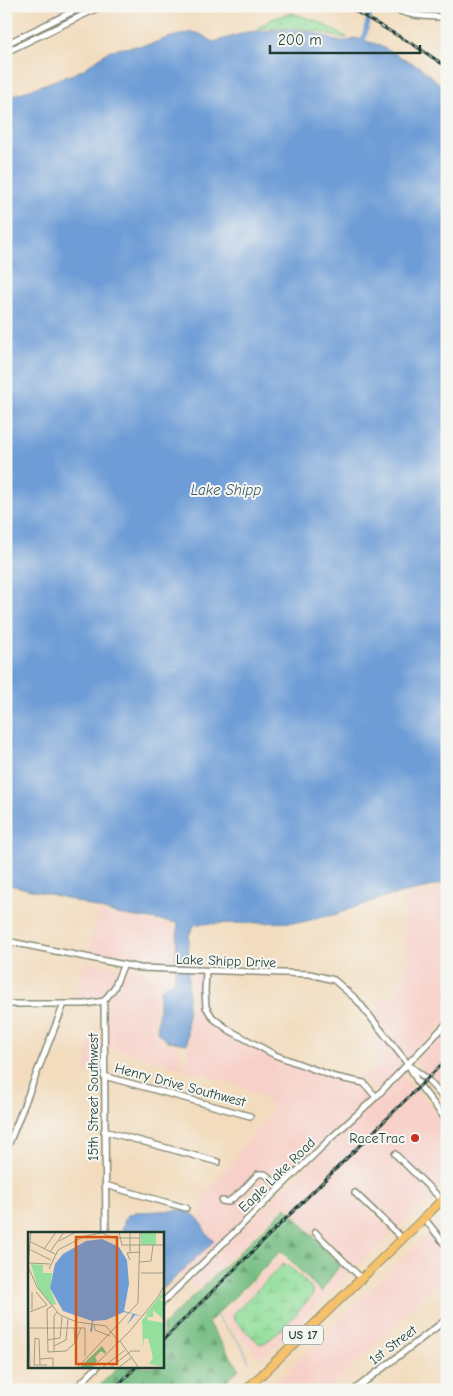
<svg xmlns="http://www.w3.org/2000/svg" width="453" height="1396" font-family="'Comic Neue',sans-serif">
  <defs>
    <pattern id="forest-firs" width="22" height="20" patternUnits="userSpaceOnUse" patternTransform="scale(1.25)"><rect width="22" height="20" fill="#76be83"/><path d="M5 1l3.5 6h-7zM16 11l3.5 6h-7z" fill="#609c6c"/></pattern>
    <pattern id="wetland-marsh" width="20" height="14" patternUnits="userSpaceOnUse" patternTransform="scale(1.25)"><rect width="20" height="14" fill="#93df9b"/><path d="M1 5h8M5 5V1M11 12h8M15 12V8" fill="none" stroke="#7ec086"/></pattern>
  </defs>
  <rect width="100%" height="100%" fill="#f6f6f2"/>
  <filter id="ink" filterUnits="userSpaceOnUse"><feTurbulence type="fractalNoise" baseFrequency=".02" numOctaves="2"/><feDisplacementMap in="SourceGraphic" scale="10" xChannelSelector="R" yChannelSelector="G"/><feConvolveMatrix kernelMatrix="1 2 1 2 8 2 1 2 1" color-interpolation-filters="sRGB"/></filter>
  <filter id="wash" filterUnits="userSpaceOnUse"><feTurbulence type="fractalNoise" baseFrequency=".0096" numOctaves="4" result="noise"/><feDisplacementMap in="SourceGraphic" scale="20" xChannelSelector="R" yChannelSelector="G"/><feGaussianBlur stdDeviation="1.12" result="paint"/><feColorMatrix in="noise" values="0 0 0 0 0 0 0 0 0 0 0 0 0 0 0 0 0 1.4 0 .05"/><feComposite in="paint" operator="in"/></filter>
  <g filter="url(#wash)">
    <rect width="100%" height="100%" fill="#f2dcbd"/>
    <path fill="#f7d1c9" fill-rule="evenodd" d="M 447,885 L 447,1019 L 408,1060 L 377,1021 L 377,1005 L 380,1000 L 390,998 L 397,993 L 405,969 L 406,950 L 403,897 L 426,892 Z
      M 99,912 L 115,916 L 176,925 L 173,967 L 140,965 L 87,955 Z
      M 85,961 L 119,968 L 112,986 L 103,998 L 74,999 Z
      M 125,969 L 172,973 L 172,980 L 157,989 L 155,1033 L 167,1043 L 178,1045 L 182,1064 L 188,1066 L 187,1046 L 189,1044 L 190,1011 L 195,995 L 190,981 L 191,974 L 203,974 L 204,1008 L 208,1016 L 215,1024 L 247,1044 L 273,1056 L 334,1080 L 363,1085 L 372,1097 L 280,1183 L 266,1172 L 257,1171 L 233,1195 L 225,1199 L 222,1197 L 219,1202 L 225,1205 L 229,1204 L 243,1194 L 260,1176 L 276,1187 L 184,1278 L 180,1273 L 214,1241 L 208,1236 L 199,1218 L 205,1193 L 214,1184 L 269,1114 L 272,1107 L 265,1100 L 244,1087 L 113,1048 L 106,1051 L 107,1001 L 116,989 Z
      M 447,1027 L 447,1097 L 415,1061 Z
      M 378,1030 L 405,1064 L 376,1093 L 366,1081 L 356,1079 L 373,1069 L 378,1052 Z
      M 101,1038 L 101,1073 L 86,1073 L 88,1047 L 91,1041 Z
      M 402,1074 L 447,1125 L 447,1184 L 438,1192 L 394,1150 L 391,1154 L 434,1196 L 397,1230 L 355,1189 L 352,1193 L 393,1234 L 355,1269 L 315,1228 L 312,1232 L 286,1204 L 196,1290 L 188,1282 Z
      M 447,1215 L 447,1242 L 434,1227 Z
      M 431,1230 L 447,1252 L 447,1272 L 388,1333 L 328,1390 L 269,1390 Z
      M 326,1247 L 351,1273 L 261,1359 L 220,1315 L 281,1255 L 320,1294 L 323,1293 L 342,1265 ZM 287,1265 L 312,1289 L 312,1296 L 265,1343 Z"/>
    <path fill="url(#forest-firs)" stroke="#4a7e5c" d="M 286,1207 L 340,1265 L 321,1292 L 281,1251 L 208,1323 L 239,1369 L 218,1390 L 95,1390 L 119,1367 L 162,1367 L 163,1325 Z"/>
    <path fill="url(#wetland-marsh)" stroke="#598e68" d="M 291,13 L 317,21 L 348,38 C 333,38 324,32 310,30 C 291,26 274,27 256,29 L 272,19 Z
      M 283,1264 C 294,1267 304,1281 312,1289 L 312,1296 C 301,1307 274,1342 260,1344 L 234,1320 L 233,1314 Z"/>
    <path fill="#6d9cd6" stroke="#466c85" d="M 286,29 L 312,32 L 336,41 L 349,41 L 355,38 L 376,44 L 420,67 L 447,90 L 447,882 L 419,890 L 384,897 L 337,914 L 302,922 L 195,924 L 189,935 L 187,1044 L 167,1041 L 157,1032 L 160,989 L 174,981 L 178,923 L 116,914 L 66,898 L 6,884 L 6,98 L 73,74 L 84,69 L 110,50 L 151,44 L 167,38 L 193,32 L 200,34 L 214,42 L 247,32 Z
      M 184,1210 C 207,1219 198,1228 214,1241 L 163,1289 L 162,1234 L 121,1233 L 126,1216 L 136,1212 Z"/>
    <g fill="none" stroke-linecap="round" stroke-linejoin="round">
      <path stroke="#6d9cd6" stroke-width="1" d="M 217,1317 L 242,1346 L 249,1362"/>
      <path stroke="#6d9cd6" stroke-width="5" d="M 363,41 L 372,6"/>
    </g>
  </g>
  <g filter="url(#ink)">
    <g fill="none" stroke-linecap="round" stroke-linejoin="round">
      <g stroke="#888c78" stroke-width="8">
        <path id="minor" d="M 387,6 C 407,16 425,17 447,17
          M 6,44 L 84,6
          M 6,52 L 102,6
          M 6,941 L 140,968 L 310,974 L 334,980 L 357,1000 L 408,1064 L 420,1086 L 447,1121
          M 206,971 L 205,991 L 206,1007 L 213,1018 L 229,1030 L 275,1055 L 335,1077 L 364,1083 L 376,1097
          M 6,1004 L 85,1004 L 104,1001
          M 410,1066 L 427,1079 L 447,1102
          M 104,1076 L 250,1116
          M 104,1131 L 218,1162
          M 6,1151 L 64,1004
          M 395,1154 L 442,1200
          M 105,1185 L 186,1208
          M 355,1193 L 403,1239
          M 222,1201 L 228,1202 L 241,1192 L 258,1174 L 265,1174 L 280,1187
          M 424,1218 L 447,1247
          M 315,1232 L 361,1278
          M 106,1234 L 104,1001 L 114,988 L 123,966
          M 162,1303 L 332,1137 L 376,1097 L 447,1023
          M 74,1390 L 97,1367
          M 354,1390 L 447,1319"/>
      </g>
      <g stroke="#888c78" stroke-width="10">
        <path id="highway" d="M 246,1390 L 424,1218 L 442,1200 L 447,1193"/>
      </g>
      <use href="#minor" stroke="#fff" stroke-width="5"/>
      <use href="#highway" stroke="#f5c16b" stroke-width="8"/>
      <g stroke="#1f3d34" stroke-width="3">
        <path id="rail" d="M 346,6 L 414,45 L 447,67
          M 162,1341 L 447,1059
          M 113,1390 L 136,1367"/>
      </g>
      <use href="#rail" stroke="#f6f6f2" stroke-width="1" stroke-dasharray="4" stroke-linecap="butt"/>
    </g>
  </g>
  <circle fill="#c8321e" stroke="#f6f6f2" stroke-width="2" cx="415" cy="1138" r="5"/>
  <g text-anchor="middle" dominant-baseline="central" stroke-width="4" stroke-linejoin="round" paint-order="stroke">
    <rect fill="#f6f6f2" stroke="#60746d" stroke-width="1" x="283" y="1325.5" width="40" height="19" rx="4"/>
    <g font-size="12" font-weight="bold" fill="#1f3d34">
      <text x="303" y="1335">US 17</text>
    </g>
    <g font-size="14" fill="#1f3d34" stroke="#f6f6f2">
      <text transform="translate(226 961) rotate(2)">Lake Shipp Drive</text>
      <text transform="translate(180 1085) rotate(15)">Henry Drive Southwest</text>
      <text transform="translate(93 1097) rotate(-90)">15th Street Southwest</text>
      <text transform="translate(277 1175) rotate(-44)">Eagle Lake Road</text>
      <text transform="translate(393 1345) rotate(-37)">1st Street</text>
    </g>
    <g font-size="14" fill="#1f3d34" stroke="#f6f6f2" text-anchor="end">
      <text x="405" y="1138">RaceTrac</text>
    </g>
    <g font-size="15" font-style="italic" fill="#365a65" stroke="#f6f6f2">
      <text x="226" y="490">Lake Shipp</text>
    </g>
  </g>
  <g transform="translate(28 1232)">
    <rect width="136" height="136" fill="#f2dcbd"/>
    <path d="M 74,114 L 78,120 L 77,122 L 73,119 L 67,125 L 69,129 L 63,136 L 51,136 Z" fill="#76be83"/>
    <path d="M 125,77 L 125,85 L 119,85 L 120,88 L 136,91 L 136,135 L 121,132 L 125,126 L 120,106 L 116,107 L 115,115 L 114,88 Z" fill="#93df9b"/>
    <path d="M 113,0 L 128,0 L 128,13 L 113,13 Z" fill="#93df9b"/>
    <path d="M 3,32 L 15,33 L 15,41 L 24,41 L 22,56 L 28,72 L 24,73 L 10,56 ZM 136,59 L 136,65 L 131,68 L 136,69 L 136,88 L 125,78 L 116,84 Z" fill="#93df9b"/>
    <path d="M 74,7 L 91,15 L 99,28 L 101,52 L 96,79 L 114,84 L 107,83 L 99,93 L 105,82 L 96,80 L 78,88 L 65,89 L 64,100 L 62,99 L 64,89 L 35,79 L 22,56 L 27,32 L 35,22 L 58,9 Z" fill="#6d9cd6"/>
    <path fill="none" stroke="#9e9c86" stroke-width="1" d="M 91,0 L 94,13 L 137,13M 31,9 L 48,0M 3,10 L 27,22M 16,17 L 28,0M 3,18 L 23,28M 22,20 L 36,0M 102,21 L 102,0M 102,28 L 99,21 L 112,20M 112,30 L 123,29 L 125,13M 1,31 L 22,32M 0,33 L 3,0M 0,34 L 9,55 L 32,83 L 49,90 L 78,94 L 91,110M 21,37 L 30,18 L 57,4 L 74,1 L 85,6 L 112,6M 113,41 L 137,41M 0,60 L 2,136M 4,60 L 4,78M 24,74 L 19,77 L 20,120 L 38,119 L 47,111 L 53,96M 2,80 L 19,73 L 8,60M 66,93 L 67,98 L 82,104M 0,96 L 57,96M 46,96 L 47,112M 57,96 L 57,124M 19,108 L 32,106 L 34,85M 92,109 L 111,136M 26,114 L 38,108 L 40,87M 26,120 L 26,84 L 29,80M 12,127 L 25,126 L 25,136M 12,133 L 11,107 L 7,106 L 6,133 L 19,133M 75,135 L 97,118M 49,136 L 110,71 L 112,0M 64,136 L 101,100 L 130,65 L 137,52M 82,136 L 103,119 L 112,119M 90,136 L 103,126"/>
    <path fill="#d45610" fill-opacity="0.15" stroke="#d45610" stroke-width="2.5" d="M 48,5 L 89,5 L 89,132 L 48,132 Z"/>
    <rect width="136" height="136" fill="none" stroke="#1f3d34" stroke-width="2.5"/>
  </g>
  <rect width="453" height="1396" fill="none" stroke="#f6f6f2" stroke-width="25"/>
  <path d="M270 45v8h150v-8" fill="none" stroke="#1f3d34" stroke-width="2.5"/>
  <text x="278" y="45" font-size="15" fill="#1f3d34" stroke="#f6f6f2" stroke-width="4" paint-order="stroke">200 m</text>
</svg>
